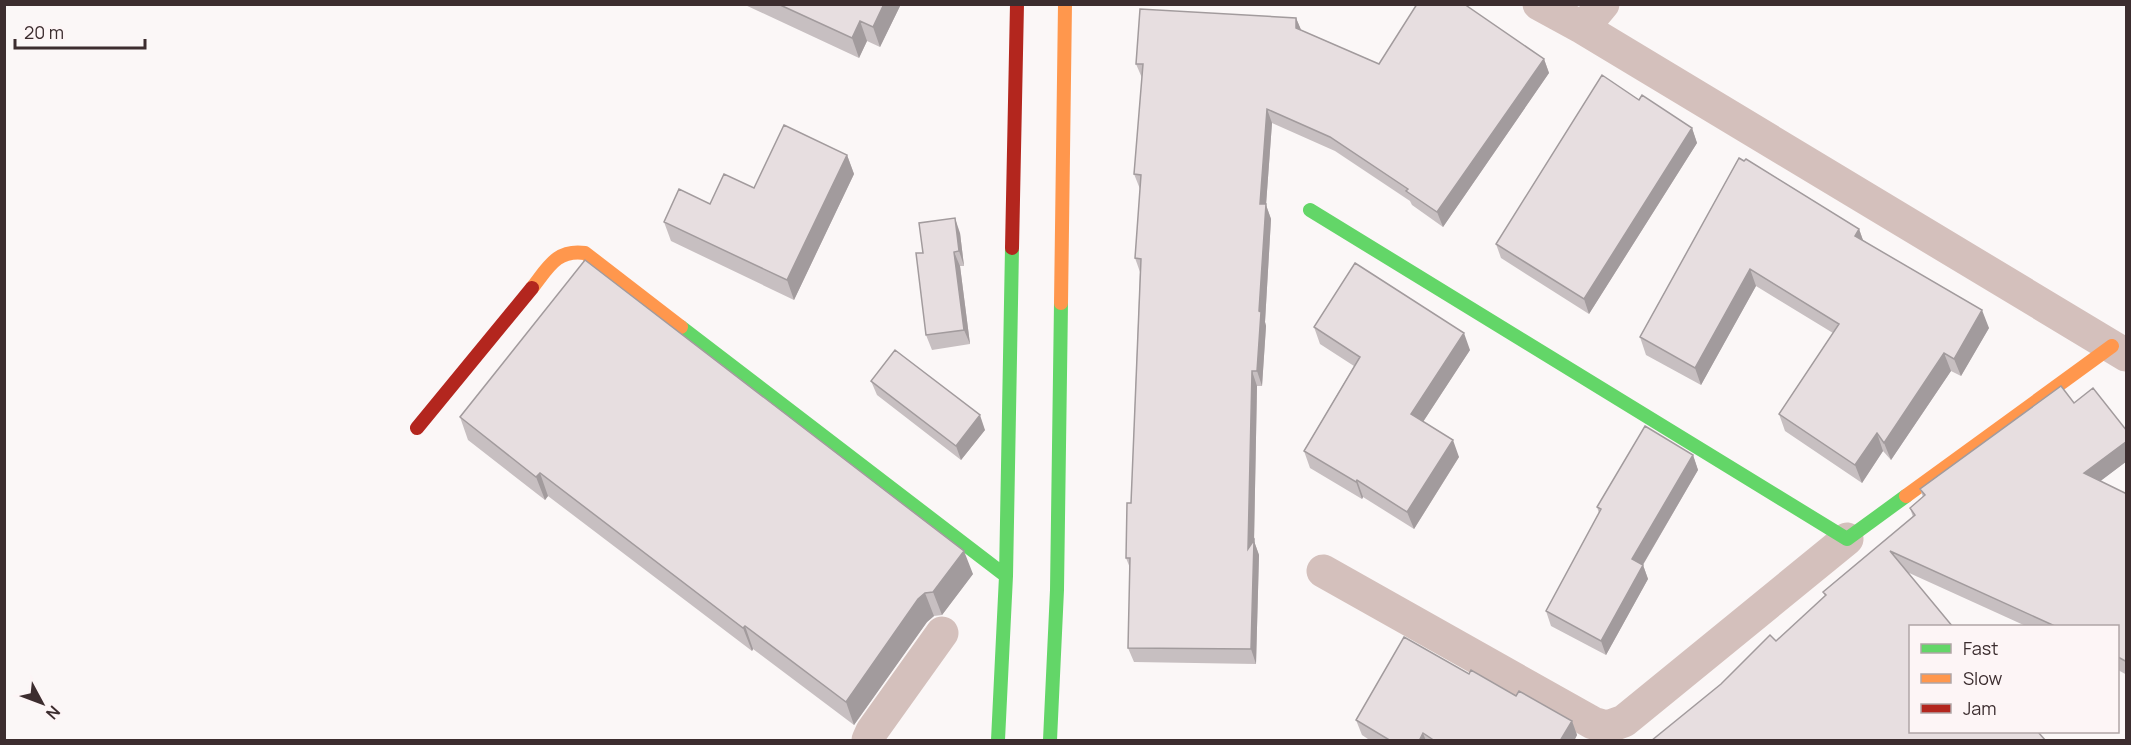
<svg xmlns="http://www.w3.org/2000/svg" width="2131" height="745" font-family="Manrope,sans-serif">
  <rect width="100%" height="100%" fill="#fbf7f7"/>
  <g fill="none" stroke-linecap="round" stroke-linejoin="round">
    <path stroke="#d4c0bc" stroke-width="33" d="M 1539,4 L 1583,28 L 2126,355
      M 1583,28 L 1603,4
      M 1323,571 L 1593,723 L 1607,727 L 1624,721 L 1847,539
      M 868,740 L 872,731 L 942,633"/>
    <path stroke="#63d668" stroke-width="14" d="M 1310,210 L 1847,539 L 1906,496
      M 681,327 L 1006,576
      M 998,740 L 1006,576 L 1012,248
      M 1050,740 L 1057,590 L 1061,303"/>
    <path stroke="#ff974d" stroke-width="14" d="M 532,288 C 548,268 556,249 585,253 L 681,327
      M 1061,303 L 1065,4
      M 1906,496 L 2112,346"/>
    <path stroke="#b3261e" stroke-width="14" d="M 1012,248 L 1017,4
      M 417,428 L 532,288"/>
  </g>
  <path fill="#c7bfc1" d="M 743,4 L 901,4 L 880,47 L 867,41 L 859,58 Z
    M 1296,18 L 1301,30 L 1379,64 L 1544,59 L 1549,73 L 1443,227 L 1412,205 L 1410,201 L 1335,151 L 1272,123 L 1266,205 L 1271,219 L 1265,322 L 1266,326 L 1262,386 L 1257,386 L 1254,541 L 1259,555 L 1256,664 L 1134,662 L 1128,648 L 1130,568 L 1126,558 L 1131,503 L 1140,272 L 1135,258 L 1140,189 L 1134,174 L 1142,78 L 1136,64 Z
    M 1639,100 L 1692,128 L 1697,143 L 1589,314 L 1501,258 L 1496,244 Z
    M 847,155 L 854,174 L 794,300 L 671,241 L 664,222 L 754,188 Z
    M 1739,158 L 1859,229 L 1863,240 L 1989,328 L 1961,376 L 1951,371 L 1891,460 L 1883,451 L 1862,483 L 1785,431 L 1779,414 L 1833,333 L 1756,286 L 1701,385 L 1646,355 L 1640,337 Z
    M 960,233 L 964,266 L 960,266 L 970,344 L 932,350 L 926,335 L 923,253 Z
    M 1314,327 L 1470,350 L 1423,422 L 1459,457 L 1414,529 L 1363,497 L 1362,499 L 1310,468 L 1304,451 L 1354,366 L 1320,344 Z
    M 871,381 L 985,430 L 961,460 L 877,395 Z
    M 2074,403 L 2127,431 L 2127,461 L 2100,481 L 2127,494 L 2127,675 L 2118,670 L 2118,627 L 2028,627 L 1907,572 L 1825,596 L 1823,592 L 1913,517 L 1910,508 L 1923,497 L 1920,489 Z
    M 460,417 L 973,574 L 942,615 L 934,616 L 927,622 L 854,725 L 753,649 L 752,651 L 548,496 L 545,500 L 468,440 Z
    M 1693,455 L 1698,470 L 1643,565 L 1648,579 L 1606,655 L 1551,626 L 1546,611 L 1599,513 L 1597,507 Z
    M 1469,674 L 1572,721 L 1577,735 L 1574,741 L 1371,741 L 1362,735 L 1356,720 Z"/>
  <path fill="#a29b9d" d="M 884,4 L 901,4 L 880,47 L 873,27 Z
    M 1296,18 L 1302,32 L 1296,28 Z
    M 860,21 L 867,41 L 859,58 L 852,38 Z
    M 1544,59 L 1549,73 L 1443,227 L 1437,212 Z
    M 1267,109 L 1272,123 L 1266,205 L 1271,219 L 1265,322 L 1266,326 L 1262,386 L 1257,371 L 1259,311 L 1260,204 Z
    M 1692,128 L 1697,143 L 1589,314 L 1584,299 Z
    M 847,155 L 854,174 L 794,300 L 787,280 Z
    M 955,218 L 960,233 L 964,266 L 959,251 Z
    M 1859,229 L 1865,246 L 1855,236 Z
    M 954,252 L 960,266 L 970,344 L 964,330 Z
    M 1750,269 L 1756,286 L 1701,385 L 1695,368 Z
    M 1982,310 L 1989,328 L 1961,376 L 1954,359 Z
    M 1464,333 L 1470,350 L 1417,431 L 1411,414 Z
    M 1944,353 L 1951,371 L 1891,460 L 1884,443 Z
    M 1252,371 L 1257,386 L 1254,541 L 1259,555 L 1256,664 L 1251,649 L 1248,549 Z
    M 980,415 L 985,430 L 961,460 L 956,446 Z
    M 1877,433 L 1883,451 L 1862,483 L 1855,465 Z
    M 1453,440 L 1459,457 L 1414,529 L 1407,512 Z
    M 2127,441 L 2127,461 L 2090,489 L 2084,473 Z
    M 1693,455 L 1698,470 L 1638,573 L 1632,559 Z
    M 540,473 L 548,496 L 545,500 L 536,477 Z
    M 1357,480 L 1363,497 L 1362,499 L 1356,482 Z
    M 964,551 L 973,574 L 942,615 L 933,592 Z
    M 1643,565 L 1648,579 L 1606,655 L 1601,641 Z
    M 925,593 L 934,616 L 927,622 L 854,725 L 846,702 L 918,599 Z
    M 745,626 L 753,649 L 752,651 L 743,628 Z
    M 1572,721 L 1577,735 L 1574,741 L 1560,741 Z
    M 1423,733 L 1426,741 L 1419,741 Z"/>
  <path fill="#e7dee0" stroke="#a29b9d" stroke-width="1.5" d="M 778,4 L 884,4 L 873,27 L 860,21 L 852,38 Z
    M 1417,4 L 1464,4 L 1544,59 L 1437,212 L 1406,191 L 1408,189 L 1330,137 L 1267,109 L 1260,204 L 1266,204 L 1259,311 L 1261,312 L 1257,371 L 1252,371 L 1248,549 L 1254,540 L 1251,649 L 1128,648 L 1130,558 L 1126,558 L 1127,503 L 1131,503 L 1141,259 L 1135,258 L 1141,175 L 1134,174 L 1143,64 L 1136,64 L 1140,9 L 1296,18 L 1296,28 L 1379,64 Z
    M 1602,75 L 1639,100 L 1642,95 L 1692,128 L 1584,299 L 1496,244 Z
    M 784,125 L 847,155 L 787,280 L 664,222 L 679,189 L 710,204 L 724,174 L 754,188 Z
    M 1739,158 L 1744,161 L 1746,159 L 1859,229 L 1855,236 L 1982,310 L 1954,359 L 1944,353 L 1884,443 L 1877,433 L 1855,465 L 1779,414 L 1839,324 L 1750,269 L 1695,368 L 1640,337 Z
    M 955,218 L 959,251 L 954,252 L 964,330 L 926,335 L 916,253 L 923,253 L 919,223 Z
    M 585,260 L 964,551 L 933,592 L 925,593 L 918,599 L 846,702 L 745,626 L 743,628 L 540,473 L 536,477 L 460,417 Z
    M 1355,263 L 1464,333 L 1411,414 L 1453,440 L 1407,512 L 1357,480 L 1356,482 L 1304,451 L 1360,357 L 1314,327 Z
    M 895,350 L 980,415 L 956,446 L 871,381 Z
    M 2061,386 L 2074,403 L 2093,388 L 2127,431 L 2127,441 L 2084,473 L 2127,494 L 2127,662 L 2118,657 L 2118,627 L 2057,627 L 1890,551 L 1953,627 L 1911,627 L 1911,732 L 2038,732 L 2046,741 L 1651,741 L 1721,684 L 1770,635 L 1776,641 L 1826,595 L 1823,592 L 1915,515 L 1910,508 L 1925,495 L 1920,489 Z
    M 1645,426 L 1693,455 L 1632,559 L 1643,565 L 1601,641 L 1546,611 L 1601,509 L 1597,507 Z
    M 1404,637 L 1469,674 L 1471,670 L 1516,696 L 1519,691 L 1572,721 L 1560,741 L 1435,741 L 1423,733 L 1419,741 L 1391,741 L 1356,720 Z"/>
  <rect width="2131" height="745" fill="none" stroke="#3c2d2f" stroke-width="12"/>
  <rect x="1909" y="625" width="210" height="108" fill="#fdf5f6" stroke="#b0a5a6" stroke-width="1.5"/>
  <rect x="1921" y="644" width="30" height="9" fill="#63d668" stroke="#b0a5a6" stroke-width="1.5"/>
  <text x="1963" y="655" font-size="18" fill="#3c2d2f">Fast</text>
  <rect x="1921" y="674" width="30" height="9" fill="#ff974d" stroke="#b0a5a6" stroke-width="1.5"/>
  <text x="1963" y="685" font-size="18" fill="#3c2d2f">Slow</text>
  <rect x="1921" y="704" width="30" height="9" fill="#b3261e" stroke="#b0a5a6" stroke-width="1.5"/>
  <text x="1963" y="715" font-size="18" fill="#3c2d2f">Jam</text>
  <g transform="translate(42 703) rotate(131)" stroke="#fdf5f6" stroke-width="4.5" paint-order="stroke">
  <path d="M0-4.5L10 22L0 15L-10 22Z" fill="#3c2d2f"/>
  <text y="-9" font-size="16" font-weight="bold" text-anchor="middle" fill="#3c2d2f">N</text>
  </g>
  <path d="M15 39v9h130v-9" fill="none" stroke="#3c2d2f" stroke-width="3"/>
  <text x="24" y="39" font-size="18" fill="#3c2d2f" stroke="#fdf5f6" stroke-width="4.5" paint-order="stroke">20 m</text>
</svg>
